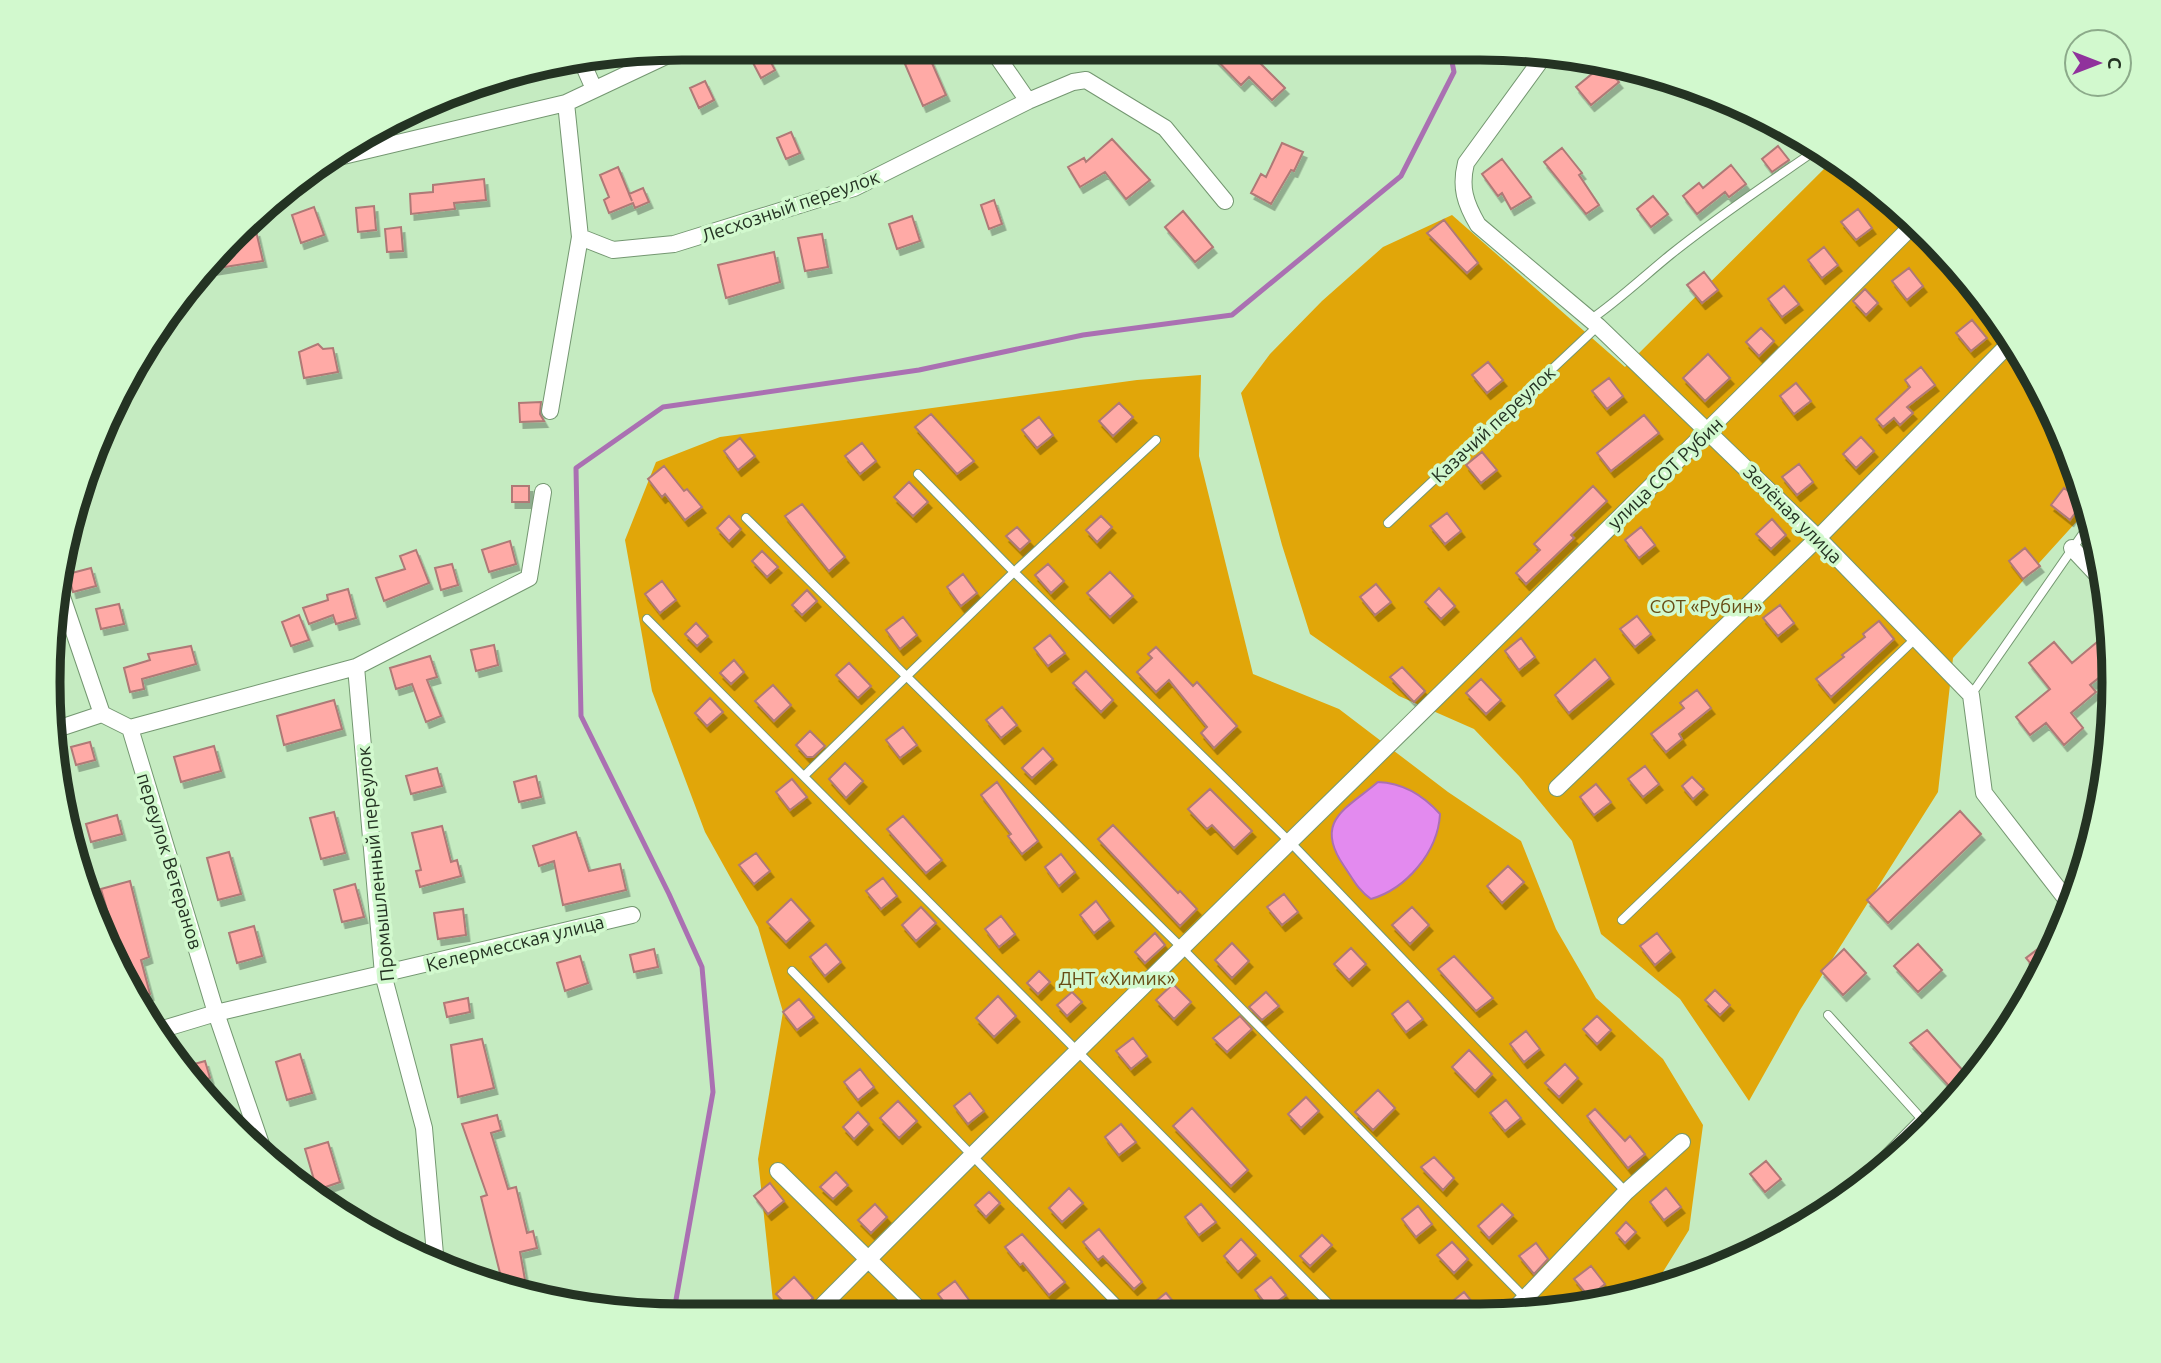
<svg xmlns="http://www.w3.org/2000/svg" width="2161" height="1363" font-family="Ubuntu,sans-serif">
  <defs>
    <filter id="shadow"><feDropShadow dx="3.5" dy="6" stdDeviation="0" flood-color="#0004"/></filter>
  </defs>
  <rect width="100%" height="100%" fill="#c5ebc1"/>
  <path fill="#e1a609" d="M 1833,160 C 1945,224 2057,380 2087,506 L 2078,520 L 1953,658 L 1938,792 L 1800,1010 L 1749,1101 L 1680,999 L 1601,934 L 1572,841 L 1519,776 L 1474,729 L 1399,696 L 1310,634 L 1282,545 L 1241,393 L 1270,354 L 1322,301 L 1383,247 L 1452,215 L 1625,367 Z
    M 1201,375 L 1199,456 L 1253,674 L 1339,709 L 1448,792 L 1521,841 L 1556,929 L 1596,998 L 1663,1059 L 1703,1125 L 1689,1230 L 1653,1288 L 1521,1314 L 774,1311 L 758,1159 L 783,1012 L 758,927 L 705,832 L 652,691 L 625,540 L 656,462 L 720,437 L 1137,380 Z"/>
  <path fill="#e38aef" stroke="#aa70b2" stroke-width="2" d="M 1378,782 C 1404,783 1423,795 1440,814 C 1438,852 1406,889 1371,899 C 1358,890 1353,879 1344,866 C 1313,821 1346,809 1378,782 Z"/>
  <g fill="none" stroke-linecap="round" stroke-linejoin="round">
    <path stroke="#aa70b2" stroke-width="5" d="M 674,1311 L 713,1092 L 702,967 L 669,894 L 581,716 L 576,468 L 663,407 L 919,370 L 1083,335 L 1232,315 L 1401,176 L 1454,72 L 1450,52"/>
  </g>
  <path fill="#ffaaa6" stroke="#af7976" stroke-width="2" filter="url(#shadow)" d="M 1207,50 L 1248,51 L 1285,88 L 1272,100 L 1249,77 L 1241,85 Z
    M 765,51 L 775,70 L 761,78 L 751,59 Z
    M 928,54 L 946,95 L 923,106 L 905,64 Z
    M 1604,64 L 1619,82 L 1591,105 L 1576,87 Z
    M 705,81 L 714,100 L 699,108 L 690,88 Z
    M 791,132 L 800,153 L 786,159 L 777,138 Z
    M 1112,139 L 1150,180 L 1126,199 L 1105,172 L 1080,187 L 1068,167 L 1084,158 L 1086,162 Z
    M 1282,143 L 1303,152 L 1294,171 L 1291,170 L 1271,204 L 1251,193 L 1261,174 L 1266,177 Z
    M 1778,146 L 1789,160 L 1772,172 L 1762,159 Z
    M 1562,148 L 1582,173 L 1579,175 L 1599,205 L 1586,214 L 1544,162 Z
    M 1502,159 L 1531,197 L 1511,209 L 1502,193 L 1498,196 L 1482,174 Z
    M 1731,165 L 1746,184 L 1729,197 L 1725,192 L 1697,214 L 1683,196 L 1699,183 L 1703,188 Z
    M 618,167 L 632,201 L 629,194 L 643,188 L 649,202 L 635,208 L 633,203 L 609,213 L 604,200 L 609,197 L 600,175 Z
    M 484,179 L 486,200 L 454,203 L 455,209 L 411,214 L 410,194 L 433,192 L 433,185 Z
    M 1653,196 L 1668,214 L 1651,227 L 1637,209 Z
    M 994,200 L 1002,224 L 989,229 L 981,205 Z
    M 374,206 L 376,230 L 358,232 L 356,208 Z
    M 314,207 L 324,235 L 301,243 L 292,215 Z
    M 1858,209 L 1872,228 L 1856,240 L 1841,222 Z
    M 1183,211 L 1213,247 L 1195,262 L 1165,227 Z
    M 912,216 L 920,241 L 897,249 L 889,224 Z
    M 1444,220 L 1478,263 L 1467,273 L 1427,233 Z
    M 401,227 L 403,251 L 387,252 L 385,229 Z
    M 256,231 L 263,261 L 206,270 L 244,234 Z
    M 822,234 L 828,267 L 805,271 L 798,238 Z
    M 1824,247 L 1838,265 L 1822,278 L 1808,260 Z
    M 774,252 L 780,282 L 726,298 L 718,265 Z
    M 1909,268 L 1923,286 L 1907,300 L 1892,281 Z
    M 1704,272 L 1718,290 L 1702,303 L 1687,285 Z
    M 1784,286 L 1799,304 L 1782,317 L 1768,299 Z
    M 1865,289 L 1878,303 L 1866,315 L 1853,301 Z
    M 1972,320 L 1987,338 L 1971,351 L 1956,333 Z
    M 1761,328 L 1774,341 L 1759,356 L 1746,342 Z
    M 318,344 L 323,349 L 333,348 L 338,372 L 304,378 L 299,352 Z
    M 1708,354 L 1730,378 L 1705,401 L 1683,378 Z
    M 1488,362 L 1503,380 L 1487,393 L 1472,375 Z
    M 1921,367 L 1935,385 L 1907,407 L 1913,413 L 1900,425 L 1894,418 L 1883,427 L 1876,419 L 1910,387 L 1905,380 Z
    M 1609,378 L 1623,396 L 1607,409 L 1592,391 Z
    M 1796,383 L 1811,401 L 1794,414 L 1780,396 Z
    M 541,402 L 540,414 L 544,421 L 520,422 L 519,403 Z
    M 1119,403 L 1133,417 L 1113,436 L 1099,421 Z
    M 931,414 L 974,461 L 957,474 L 915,427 Z
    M 1644,415 L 1659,433 L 1611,471 L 1597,453 Z
    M 1039,417 L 1053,435 L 1037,448 L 1022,430 Z
    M 1861,437 L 1874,451 L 1856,468 L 1843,454 Z
    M 740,438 L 755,456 L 738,470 L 724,451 Z
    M 862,443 L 876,461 L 860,474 L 845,456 Z
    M 1482,452 L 1497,470 L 1481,483 L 1466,465 Z
    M 1799,464 L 1813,482 L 1797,495 L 1782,477 Z
    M 664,466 L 684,491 L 687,489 L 702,507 L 685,520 L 665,494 L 662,497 L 648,479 Z
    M 909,482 L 928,502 L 913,516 L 894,497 Z
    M 512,486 L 529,486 L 529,502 L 512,502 Z
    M 1593,486 L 1607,501 L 1571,535 L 1574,538 L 1526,584 L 1516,573 L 1540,550 L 1534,544 Z
    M 2064,488 L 2083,502 L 2070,520 L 2051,505 Z
    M 802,504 L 845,557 L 829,571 L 785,516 Z
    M 1447,513 L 1461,531 L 1445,544 L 1430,526 Z
    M 729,516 L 741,529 L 729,541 L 717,528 Z
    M 1101,516 L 1112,527 L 1097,542 L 1086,530 Z
    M 1772,519 L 1786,535 L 1771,549 L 1756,534 Z
    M 1017,527 L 1030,541 L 1020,550 L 1006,536 Z
    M 1641,527 L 1655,545 L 1639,558 L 1625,540 Z
    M 510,541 L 516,564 L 489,572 L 482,550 Z
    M 2025,548 L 2040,566 L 2023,579 L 2009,561 Z
    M 416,550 L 429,583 L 384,601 L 376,578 L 405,569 L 400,556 Z
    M 762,551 L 778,567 L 767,577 L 752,561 Z
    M 452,564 L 458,585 L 441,590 L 435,568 Z
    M 1048,564 L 1064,581 L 1051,593 L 1035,575 Z
    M 91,568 L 96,586 L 73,592 L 68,574 Z
    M 1110,572 L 1133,596 L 1110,617 L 1087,593 Z
    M 963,574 L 977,593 L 961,606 L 947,587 Z
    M 662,581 L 676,600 L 660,613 L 645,594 Z
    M 1376,584 L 1391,602 L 1375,615 L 1360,597 Z
    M 1439,588 L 1455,606 L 1441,619 L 1425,602 Z
    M 348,589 L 356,618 L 336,624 L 333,615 L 309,624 L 303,608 L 328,600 L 327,595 Z
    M 807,590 L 817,601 L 802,615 L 792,605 Z
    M 119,604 L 124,624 L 101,629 L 96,609 Z
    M 1780,605 L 1794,623 L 1778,636 L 1763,618 Z
    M 299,615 L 309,640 L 291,646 L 282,622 Z
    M 1637,616 L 1651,634 L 1635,647 L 1620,629 Z
    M 903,617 L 917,635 L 900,649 L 886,630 Z
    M 1879,621 L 1894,639 L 1831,697 L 1816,679 L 1844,657 L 1842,655 L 1865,637 L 1863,634 Z
    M 696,623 L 708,636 L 697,646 L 685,634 Z
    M 2109,632 L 2111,668 L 2090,685 L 2096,692 L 2071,713 L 2083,728 L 2064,745 L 2046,723 L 2030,735 L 2016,717 L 2050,689 L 2029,663 L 2054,642 L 2072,663 Z
    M 1050,635 L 1065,653 L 1048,666 L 1034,648 Z
    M 1521,638 L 1535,657 L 1519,670 L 1505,651 Z
    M 494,645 L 498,665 L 476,671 L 471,650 Z
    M 191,646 L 196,664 L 142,679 L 144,689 L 130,692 L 124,668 L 150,660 L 148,654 Z
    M 1156,647 L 1193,686 L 1197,682 L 1237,726 L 1214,748 L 1201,733 L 1207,727 L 1169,680 L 1156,692 L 1137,672 L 1152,658 L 1148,654 Z
    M 430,656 L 437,677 L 427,680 L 441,716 L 426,722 L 412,684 L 396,689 L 390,668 Z
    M 1595,659 L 1610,678 L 1569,713 L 1555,695 Z
    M 734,660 L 744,672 L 731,684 L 720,673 Z
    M 849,663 L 871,686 L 858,698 L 836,675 Z
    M 1402,667 L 1425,691 L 1414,702 L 1390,677 Z
    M 1086,671 L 1113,700 L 1101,712 L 1073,683 Z
    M 1481,679 L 1501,700 L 1486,714 L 1466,693 Z
    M 773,685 L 791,705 L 774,721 L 755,701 Z
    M 1697,690 L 1711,708 L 1679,734 L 1682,739 L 1666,752 L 1651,734 L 1684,708 L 1680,703 Z
    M 710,698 L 723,712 L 707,726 L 695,713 Z
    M 334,700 L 342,729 L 284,745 L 277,716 Z
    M 1002,707 L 1017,725 L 1001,738 L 986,720 Z
    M 903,727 L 917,745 L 900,758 L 886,740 Z
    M 810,731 L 825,746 L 813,757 L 807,757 L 796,745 Z
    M 90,742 L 95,760 L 76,765 L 71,747 Z
    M 214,746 L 221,771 L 181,782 L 174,757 Z
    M 1043,748 L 1053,759 L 1032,778 L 1022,768 Z
    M 845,763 L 863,781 L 846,798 L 829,779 Z
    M 1645,766 L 1659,784 L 1643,797 L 1628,779 Z
    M 437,768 L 442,786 L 411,794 L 406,776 Z
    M 536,776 L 541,797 L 519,802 L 514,782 Z
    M 1692,777 L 1704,789 L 1693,799 L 1682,786 Z
    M 792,779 L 807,797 L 790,810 L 776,792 Z
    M 997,782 L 1038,841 L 1022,854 L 1008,836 L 1011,834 L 981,795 Z
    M 1596,784 L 1611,802 L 1594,815 L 1580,797 Z
    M 1210,789 L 1252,831 L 1234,848 L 1212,825 L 1207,829 L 1188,809 Z
    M 1960,811 L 1981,834 L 1888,923 L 1867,900 Z
    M 334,812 L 345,853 L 321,859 L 310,818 Z
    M 117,815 L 122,834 L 91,842 L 86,824 Z
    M 903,816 L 942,860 L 926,873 L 887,829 Z
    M 1113,825 L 1178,893 L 1180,891 L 1197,909 L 1180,926 L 1098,839 Z
    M 442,826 L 451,862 L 457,860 L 461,876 L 420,887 L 416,871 L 421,870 L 412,833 Z
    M 576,832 L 589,871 L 620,864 L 626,890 L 563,905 L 554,861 L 539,866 L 533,846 Z
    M 229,852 L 241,894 L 218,900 L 207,858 Z
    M 756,853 L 770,871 L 754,884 L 739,865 Z
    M 1061,854 L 1075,872 L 1059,886 L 1045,867 Z
    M 1508,866 L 1524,882 L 1502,903 L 1487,886 Z
    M 883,878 L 897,896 L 881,909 L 866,891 Z
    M 130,881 L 149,957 L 141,960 L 150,994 L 138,998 L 108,932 L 113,931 L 101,889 Z
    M 355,884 L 364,917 L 342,922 L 334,890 Z
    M 1284,894 L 1298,912 L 1282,925 L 1267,907 Z
    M 791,899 L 810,920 L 786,942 L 767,922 Z
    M 1096,901 L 1110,920 L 1094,933 L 1080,915 Z
    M 921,907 L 936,923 L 916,941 L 902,925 Z
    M 1412,907 L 1429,925 L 1410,944 L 1392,925 Z
    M 463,909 L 466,935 L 438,939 L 434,913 Z
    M 1001,916 L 1015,934 L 999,947 L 985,929 Z
    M 254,926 L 262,956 L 237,963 L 229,933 Z
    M 1155,933 L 1165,945 L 1145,963 L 1135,952 Z
    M 1657,933 L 1671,951 L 1655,965 L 1640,946 Z
    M 1232,943 L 1249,961 L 1232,978 L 1215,960 Z
    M 826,944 L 841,962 L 825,976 L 810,957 Z
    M 1918,944 L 1942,970 L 1918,992 L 1894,966 Z
    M 2043,945 L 2051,955 L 2040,975 L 2026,958 Z
    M 1351,948 L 1366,964 L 1349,980 L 1334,964 Z
    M 654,949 L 658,967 L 634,972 L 630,955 Z
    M 1844,949 L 1866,973 L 1843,995 L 1821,971 Z
    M 580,956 L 588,983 L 565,991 L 557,963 Z
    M 1454,956 L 1493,998 L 1476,1011 L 1438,969 Z
    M 1039,971 L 1050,982 L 1038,994 L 1027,983 Z
    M 1173,984 L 1191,1002 L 1174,1019 L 1156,1000 Z
    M 1715,990 L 1730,1005 L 1720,1015 L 1705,1000 Z
    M 1072,992 L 1082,1002 L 1067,1016 L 1057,1005 Z
    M 1266,992 L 1279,1006 L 1262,1020 L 1249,1007 Z
    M 998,996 L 1016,1016 L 994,1037 L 976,1018 Z
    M 468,998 L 470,1012 L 447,1017 L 444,1003 Z
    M 799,999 L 814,1017 L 797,1030 L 783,1012 Z
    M 1408,1001 L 1423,1019 L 1406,1032 L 1392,1014 Z
    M 1240,1016 L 1252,1029 L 1227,1052 L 1213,1038 Z
    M 1597,1016 L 1611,1030 L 1597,1044 L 1583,1029 Z
    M 1927,1030 L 1965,1073 L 1949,1086 L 1910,1043 Z
    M 1526,1031 L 1540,1049 L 1524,1062 L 1510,1044 Z
    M 1133,1038 L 1147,1056 L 1131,1069 L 1116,1051 Z
    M 482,1039 L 494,1088 L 458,1097 L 451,1045 Z
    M 1469,1050 L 1492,1074 L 1475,1091 L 1452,1067 Z
    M 300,1054 L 312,1093 L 287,1100 L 276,1062 Z
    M 205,1061 L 210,1078 L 199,1082 L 191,1065 Z
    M 1565,1064 L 1578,1078 L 1559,1097 L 1545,1083 Z
    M 860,1069 L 874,1087 L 858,1100 L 844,1082 Z
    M 1378,1090 L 1395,1108 L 1373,1130 L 1355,1112 Z
    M 970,1093 L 984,1111 L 968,1124 L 954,1106 Z
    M 1306,1097 L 1319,1111 L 1301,1128 L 1288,1114 Z
    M 1506,1100 L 1521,1118 L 1505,1131 L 1490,1113 Z
    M 898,1101 L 917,1121 L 899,1138 L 880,1118 Z
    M 1192,1108 L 1248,1170 L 1231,1186 L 1173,1126 Z
    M 1595,1109 L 1625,1141 L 1630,1136 L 1645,1154 L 1628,1168 L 1587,1116 Z
    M 858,1112 L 869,1124 L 854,1139 L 843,1127 Z
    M 497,1115 L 501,1130 L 491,1133 L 508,1189 L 516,1187 L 527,1233 L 533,1231 L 537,1248 L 520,1252 L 527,1291 L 503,1285 L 481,1197 L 487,1195 L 462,1124 Z
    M 1121,1124 L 1136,1142 L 1119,1155 L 1105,1137 Z
    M 328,1142 L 340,1182 L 317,1190 L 305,1149 Z
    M 1434,1157 L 1454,1178 L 1443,1190 L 1421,1167 Z
    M 1766,1161 L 1781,1179 L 1765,1192 L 1750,1174 Z
    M 836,1172 L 848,1185 L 833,1199 L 820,1187 Z
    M 770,1183 L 784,1201 L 768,1214 L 754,1196 Z
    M 1069,1188 L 1083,1203 L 1062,1222 L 1049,1208 Z
    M 1666,1188 L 1681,1207 L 1664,1220 L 1650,1202 Z
    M 989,1192 L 1000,1203 L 986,1217 L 975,1205 Z
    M 875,1204 L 887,1217 L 871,1233 L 858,1220 Z
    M 1201,1204 L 1216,1222 L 1199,1235 L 1185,1217 Z
    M 1502,1204 L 1513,1215 L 1489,1238 L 1478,1226 Z
    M 1418,1206 L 1432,1224 L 1416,1237 L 1402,1219 Z
    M 1626,1222 L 1636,1232 L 1625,1243 L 1616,1233 Z
    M 1099,1229 L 1142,1282 L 1134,1289 L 1103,1256 L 1098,1260 L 1083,1242 Z
    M 1022,1234 L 1065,1282 L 1049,1295 L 1023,1263 L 1020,1265 L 1005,1247 Z
    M 1322,1235 L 1332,1245 L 1310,1266 L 1300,1256 Z
    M 1241,1239 L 1256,1255 L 1238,1272 L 1224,1256 Z
    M 1452,1242 L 1468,1259 L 1454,1273 L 1437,1255 Z
    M 1536,1243 L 1548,1259 L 1534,1274 L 1519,1256 Z
    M 1591,1266 L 1605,1284 L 1589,1297 L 1574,1279 Z
    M 794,1277 L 813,1298 L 799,1311 L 792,1311 L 776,1294 Z
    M 1271,1277 L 1286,1295 L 1269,1308 L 1255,1290 Z
    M 955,1281 L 969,1300 L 952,1312 L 938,1294 Z
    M 1464,1292 L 1482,1314 L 1455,1314 L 1448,1305 Z
    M 1166,1293 L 1183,1313 L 1141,1313 Z"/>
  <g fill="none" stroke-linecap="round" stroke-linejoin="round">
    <g stroke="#749771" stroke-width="10">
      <path id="service" d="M 1590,320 C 1619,300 1643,277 1670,255 C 1717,217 1767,184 1816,150
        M 918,474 L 1014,572 L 1291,843 L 1626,1192
        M 746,518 L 1182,948 L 1525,1298
        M 1388,523 L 1598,326
        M 647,619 L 1339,1314
        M 1971,695 L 2091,522
        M 804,776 L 1014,572 L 1156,440
        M 1622,920 L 1916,638
        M 792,971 L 1126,1313
        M 1828,1015 L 1928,1126
        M 1842,1198 L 1921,1118"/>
    </g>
    <g stroke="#749771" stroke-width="18">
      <path id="minor" d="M 992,49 L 1028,101 L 1073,82 L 1086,80 L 1165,128 L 1225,201
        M 1546,53 L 1466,163 C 1460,187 1465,203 1478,225 L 1598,326 L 1818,538 L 1971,695 L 1984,793 L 2070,904
        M 583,64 L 594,89
        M 322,161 L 566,103 L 685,47
        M 580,237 L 613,250 L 674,244 L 854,188 L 1028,101
        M 550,411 L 580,237 L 566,103
        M 2072,548 L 2104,582
        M 59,588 L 102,714 L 130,728 L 216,1013 L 263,1150
        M 356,667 L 383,974 L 424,1128 L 436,1266
        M 130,728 L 356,667 L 529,578 L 543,492
        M 57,729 L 102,714
        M 1557,788 L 1818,538 L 2012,341
        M 153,1032 L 216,1013 L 632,915
        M 778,1171 L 922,1312
        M 817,1311 C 1179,945 1552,590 1914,224
        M 1510,1314 L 1626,1192 L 1682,1142"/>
    </g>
    <use href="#service" stroke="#fff" stroke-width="8"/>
    <use href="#minor" stroke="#fff" stroke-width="16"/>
  </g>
  <g text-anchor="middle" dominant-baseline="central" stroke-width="7" stroke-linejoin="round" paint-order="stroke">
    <g font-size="19" fill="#243323" stroke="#d2f9ce">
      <text transform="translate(790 206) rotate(-19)">Лесхозный переулок</text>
      <text transform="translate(1493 424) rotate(-43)">Казачий переулок</text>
      <text transform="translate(1665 473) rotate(-44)">улица СОТ Рубин</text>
      <text transform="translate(1793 514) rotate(45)">Зелёная улица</text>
      <text transform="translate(170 861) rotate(73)">переулок Ветеранов</text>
      <text transform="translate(375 864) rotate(-96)">Промышленный переулок</text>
      <text transform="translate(515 943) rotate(-14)">Келермесская улица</text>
    </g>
    <g font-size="19" fill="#674d15" stroke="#d2f9ce">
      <text x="1706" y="606">СОТ «Рубин»</text>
      <text x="1117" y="978">ДНТ «Химик»</text>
    </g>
  </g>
  <path d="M0 0H2161V1363H0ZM682 60H1480A622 622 0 0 1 2102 682V682A622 622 0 0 1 1480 1304H682A622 622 0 0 1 60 682V682A622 622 0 0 1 682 60Z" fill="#d2f9ce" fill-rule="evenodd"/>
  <path fill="none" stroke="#243323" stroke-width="9" d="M682 60H1480A622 622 0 0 1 2102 682V682A622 622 0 0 1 1480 1304H682A622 622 0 0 1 60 682V682A622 622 0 0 1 682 60Z"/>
  <g transform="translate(2098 63) rotate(90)"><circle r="33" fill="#d2f9ce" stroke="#8caa8a" stroke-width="2"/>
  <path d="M0-5L12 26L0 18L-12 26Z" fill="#90329c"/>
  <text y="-10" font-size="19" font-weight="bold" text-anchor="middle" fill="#243323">С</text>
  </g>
</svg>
